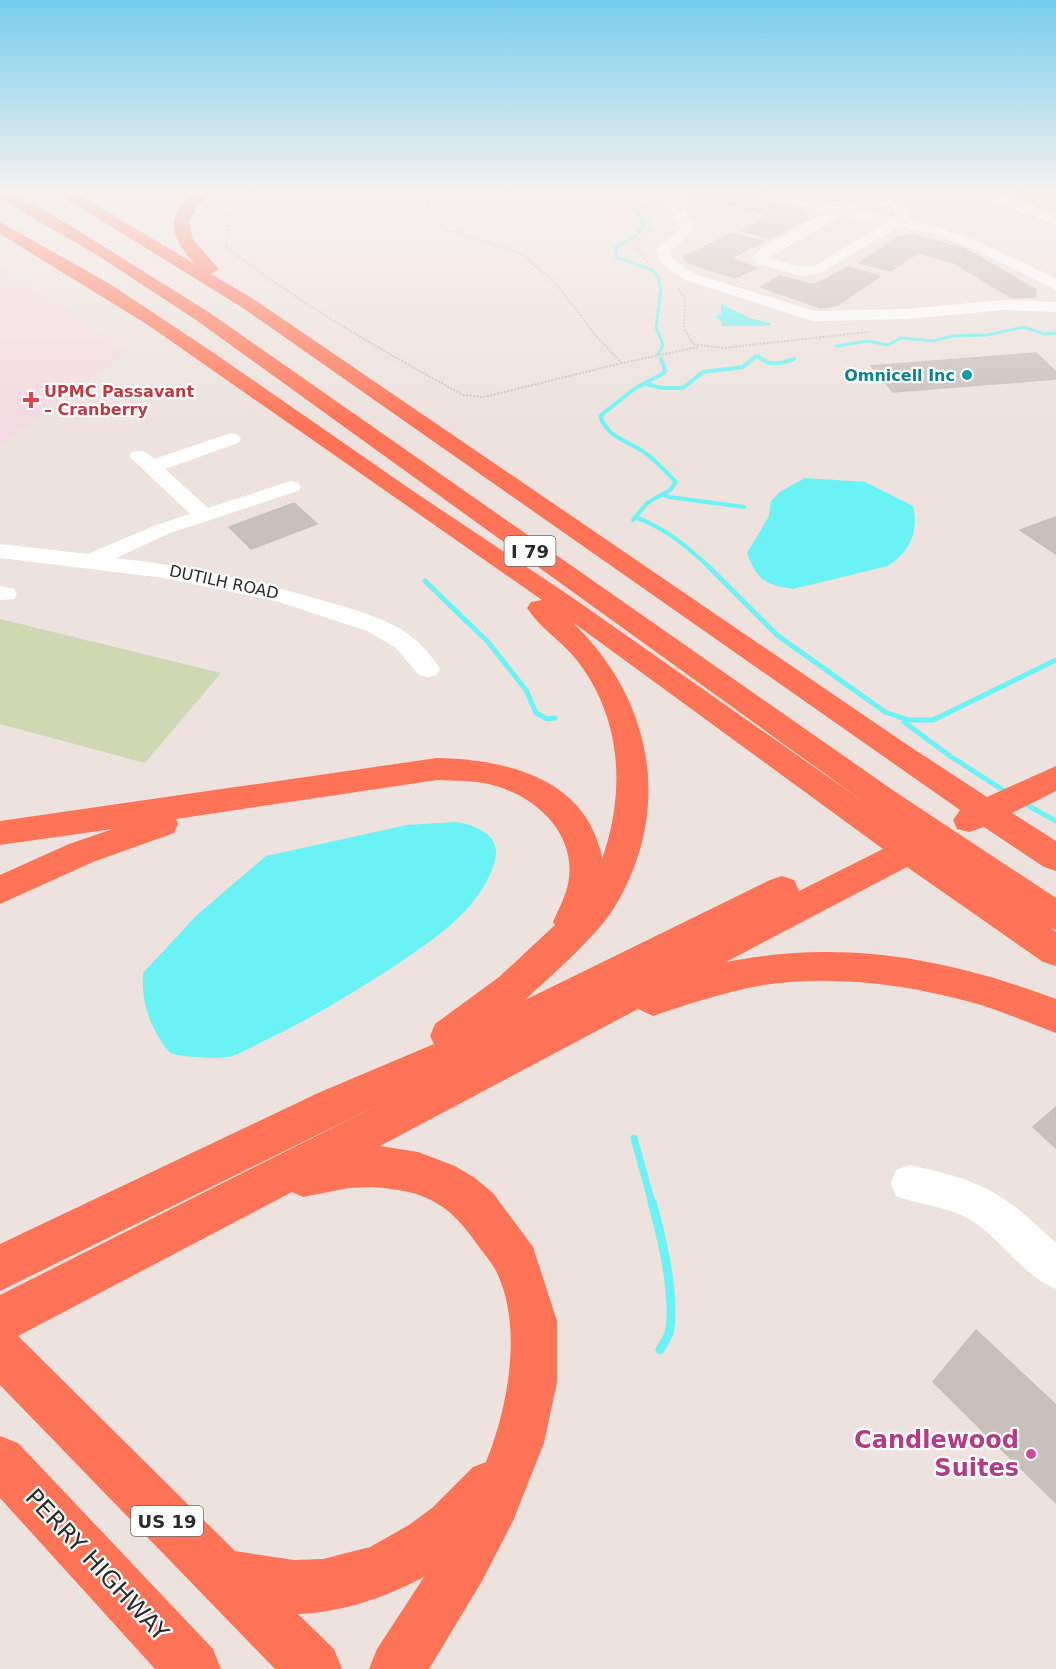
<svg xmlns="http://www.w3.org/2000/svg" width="1056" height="1669" font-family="'DejaVu Sans',sans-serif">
  <rect width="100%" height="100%" fill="#ede2dd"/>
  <path fill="#f4dae2" d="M 0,267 L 66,306 L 124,353 L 0,446 Z"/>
  <path fill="#c6e697" d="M 985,192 L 1056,192 L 1056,216 Z"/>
  <path fill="#ced8b3" d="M 0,619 L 221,673 L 145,763 L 0,724 Z"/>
  <path fill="#6bf2f4" d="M 721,304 L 750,318 L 770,323 L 770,326 L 721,326 L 722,322 L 715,317 L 721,314 Z
    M 805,478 L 865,482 L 913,506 C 919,532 910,551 888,566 L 793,589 C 765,585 757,580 747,553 L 769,516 L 771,501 L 780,492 Z
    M 455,822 C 474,824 502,835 495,860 C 491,878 478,897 465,911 C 444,933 418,950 393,967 C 353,993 310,1019 266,1040 C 255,1045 241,1054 229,1057 C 221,1059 182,1057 174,1054 C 167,1052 163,1044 159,1038 C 146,1015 142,999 143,973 L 197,915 L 266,856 L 407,825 Z"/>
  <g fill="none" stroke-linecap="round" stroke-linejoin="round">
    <path stroke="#6bf2f4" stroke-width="3" d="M 627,192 L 644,225 L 636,236 L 616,247 L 616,257 L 652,270 L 658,277 L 661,290 L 656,327 L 663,345 L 658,354
      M 837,346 L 868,341 L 888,345 L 901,338 L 934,341 L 952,336 L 987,335 L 1024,327 L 1044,334 L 1056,333
      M 756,356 L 759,356"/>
    <path stroke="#6bf2f4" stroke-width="4" d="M 646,384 L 662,388 L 683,388 L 703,372 L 743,367 L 756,356 L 769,363 L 781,363 L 794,359
      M 662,494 L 669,497 L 744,507
      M 635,517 C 665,528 687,546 710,568
      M 633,520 L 647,503 L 670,490 L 676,482 C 667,473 658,463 648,455 C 630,441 608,439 600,416 L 634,389 L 664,373 L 665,369 L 661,359"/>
    <path stroke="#6bf2f4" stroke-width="5" d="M 709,567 L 777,635 L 885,712 L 908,720 L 933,720 L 1056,660
      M 425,581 L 488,642 L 526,690 L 536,713 L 547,719 L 555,718
      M 904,722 L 950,756 L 1009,794
      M 1020,801 L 1056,821"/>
    <path stroke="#6bf2f4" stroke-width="7" d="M 634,1138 L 652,1203"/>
    <path stroke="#6bf2f4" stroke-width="9" d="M 652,1202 C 662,1238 675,1291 670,1329 C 669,1336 663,1344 660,1350"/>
  </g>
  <path fill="#c9c0bb" stroke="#c9bdb6" stroke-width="1.5" d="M 687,192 L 729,192 L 804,211 L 807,219 L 770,238 L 743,231 L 769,215 L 684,193 Z
    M 732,234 L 763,241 L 731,258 L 757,268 L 735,278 L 686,262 L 683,257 Z
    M 912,235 L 966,249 L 1036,290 L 1035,297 L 1012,298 L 954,263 L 923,254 L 916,254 L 891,271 L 859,263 L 898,237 Z
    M 848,267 L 880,276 L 838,305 L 821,308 L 761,287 L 780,276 L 814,285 Z
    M 1036,353 L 1056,372 L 1056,379 L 893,392 L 871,366 Z
    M 294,503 L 317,524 L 251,549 L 229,527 Z
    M 1056,517 L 1056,554 L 1020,530 Z
    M 1056,1107 L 1056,1148 L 1033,1127 Z
    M 976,1330 L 1056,1405 L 1056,1503 L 933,1382 Z"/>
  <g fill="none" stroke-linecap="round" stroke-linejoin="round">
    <path stroke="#c4c4c4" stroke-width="2" stroke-dasharray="2 1.5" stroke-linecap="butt" d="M 260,192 C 227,204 230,216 226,247 C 300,304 381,350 463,395 L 484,397 L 622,363
      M 422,192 L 435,221 L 442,228 L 523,254 L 558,286 L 597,337 L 622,363 L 698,347
      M 647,192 L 641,206 L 649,215 L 650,231 L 634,243 L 648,263
      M 679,289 L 685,299 L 684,328 L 693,344 L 723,348 L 868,332"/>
    <path fill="#fff" fill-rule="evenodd" d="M 665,192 L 677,192 L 694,230 L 670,251 L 673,259 L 695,274 L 814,311 L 907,309 L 1003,300 L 1056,302 L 1056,312 L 1003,310 L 907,319 L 813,321 L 685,280 L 662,264 L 655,250 L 680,229 Z
      M 757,192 L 779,192 L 837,207 L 891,197 L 897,192 L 911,192 L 902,201 L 911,218 L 909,220 C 963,231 1008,255 1056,279 L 1056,290 L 970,247 L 934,234 L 899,227 L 818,274 L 801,276 L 758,264 L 752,258 L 762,247 L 827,212 L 759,195 ZM 891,205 L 897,217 L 895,218 L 856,210 ZM 841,216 L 884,224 L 814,266 L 802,267 L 768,258 Z
      M 969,192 C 1000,192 1028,204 1056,215 L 1056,224 L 971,195 Z
      M 231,433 L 238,435 L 241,439 L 238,443 L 165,469 L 208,508 L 291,481 L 298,483 L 301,487 L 298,491 L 170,533 L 116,558 C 187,566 256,580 324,601 C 350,608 378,616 402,630 C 417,639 431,654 440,669 L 437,675 L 428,677 L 419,675 L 395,647 L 367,631 L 276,601 L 164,578 L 0,558 L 0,544 L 88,554 L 156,525 L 190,514 L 129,456 L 132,452 C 142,449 147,452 154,459 Z
      M 0,586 L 14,589 L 17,594 L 14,599 L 0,600 Z
      M 909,1165 C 981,1180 1003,1192 1056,1243 L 1056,1289 C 1024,1276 1003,1242 974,1222 C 950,1206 922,1206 896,1196 L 891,1183 L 896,1170 Z"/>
    <path fill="#ff7456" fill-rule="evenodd" d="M 0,192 L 9,192 L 58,218 L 210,313 L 894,791 L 1056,898 L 1056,930 L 1051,928 L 1056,932 L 1056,966 L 1043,962 L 907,867 L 726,962 C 842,939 946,958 1056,999 L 1056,1033 C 1029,1023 1002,1011 974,1003 C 906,984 829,974 758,986 C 722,993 688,1004 653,1016 L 638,1009 L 380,1146 L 418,1152 L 455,1166 L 475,1178 L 493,1193 L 533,1247 L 557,1321 L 557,1382 L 544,1443 L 513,1521 L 482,1581 L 429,1669 L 369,1669 L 377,1649 L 424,1577 C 384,1598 343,1612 298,1614 L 334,1649 L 342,1669 L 275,1669 L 0,1385 L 0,1295 L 380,1104 L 0,1291 L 0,1244 L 318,1093 L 434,1044 L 430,1036 L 435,1024 L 499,977 L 555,925 L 553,922 C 558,911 564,899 567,888 C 580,839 541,799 496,786 C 477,780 457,781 437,780 L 176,819 L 178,824 L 174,833 L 93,862 L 0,904 L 0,875 L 69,844 L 113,829 L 0,845 L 0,821 L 437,758 C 497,759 572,774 596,837 C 598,844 602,852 602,859 C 626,791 622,716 575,658 C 560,640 539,627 527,608 L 531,602 L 542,600 L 148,325 L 0,234 L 0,222 L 110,284 L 211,351 L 410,489 L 573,598 L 864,802 L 196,320 L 97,255 L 0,199 ZM 571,621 L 883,849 L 799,891 L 794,880 L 782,876 L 770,880 L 525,1000 C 551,976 596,937 614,908 C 674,810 653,698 571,621 ZM 372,1187 C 426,1191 448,1202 479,1247 C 485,1255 493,1264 497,1273 C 523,1328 508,1408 486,1462 L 473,1467 L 432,1508 L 409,1525 L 370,1547 L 323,1559 L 294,1560 L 235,1551 L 18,1336 L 292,1192 L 303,1197 L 349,1188 Z
      M 55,192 L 74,192 L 195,264 C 170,237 163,216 196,192 L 214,192 L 198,205 L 189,221 L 193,240 L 219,269 L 211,274 L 255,300 L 906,744 L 987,797 L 1056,766 L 1056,791 L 1012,813 L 1056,841 L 1056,871 L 1044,867 L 984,827 L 969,832 L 957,829 L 953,820 L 960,810 L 243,308 Z
      M 0,1436 L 18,1443 L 213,1649 L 221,1669 L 155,1669 L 0,1498 Z"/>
  </g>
  <linearGradient id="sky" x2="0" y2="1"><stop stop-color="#76cded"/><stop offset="0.45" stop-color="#f7f2f0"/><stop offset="1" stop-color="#f7f2f0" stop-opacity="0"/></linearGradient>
  <rect width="1056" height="426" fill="url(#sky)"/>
  <circle fill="#0f9aa8" stroke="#fff" stroke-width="2" cx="967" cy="375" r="6"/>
  <path fill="#e0444e" stroke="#fff" stroke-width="2" d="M28 391h6v6h6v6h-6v6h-6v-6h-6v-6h6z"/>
  <circle fill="#d1479c" stroke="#fff" stroke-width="2" cx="1031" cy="1454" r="6"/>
  <g text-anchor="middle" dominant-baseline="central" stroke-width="4.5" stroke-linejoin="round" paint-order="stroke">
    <g font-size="16" font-weight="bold" fill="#0d838f" stroke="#fff" text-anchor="end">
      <text x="955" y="375">Omnicell Inc</text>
    </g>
    <g font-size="16" font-weight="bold" fill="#be3a42" stroke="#fff" text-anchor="start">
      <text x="44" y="391">UPMC Passavant<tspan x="44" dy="18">– Cranberry</tspan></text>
    </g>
    <g font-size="16" fill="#2b2b2b" stroke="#fff">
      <text transform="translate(224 582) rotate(12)">DUTILH ROAD</text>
    </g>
    <g fill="#fff" stroke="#6b6b6b" stroke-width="1.5">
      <rect x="504.5" y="536" width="51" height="30" rx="4.5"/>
      <rect x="131" y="1506" width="72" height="30" rx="4.5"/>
    </g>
    <g font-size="18" font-weight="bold" fill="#2b2b2b">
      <text x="530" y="551">I 79</text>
      <text x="167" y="1521">US 19</text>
    </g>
    <g font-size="24" font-weight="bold" fill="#b23c85" stroke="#fff" text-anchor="end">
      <text x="1019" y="1440">Candlewood<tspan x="1019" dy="28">Suites</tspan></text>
    </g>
    <g font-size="24" fill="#2b2b2b" stroke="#fff">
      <text transform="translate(97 1565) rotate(47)">PERRY HIGHWAY</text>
    </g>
  </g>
</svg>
